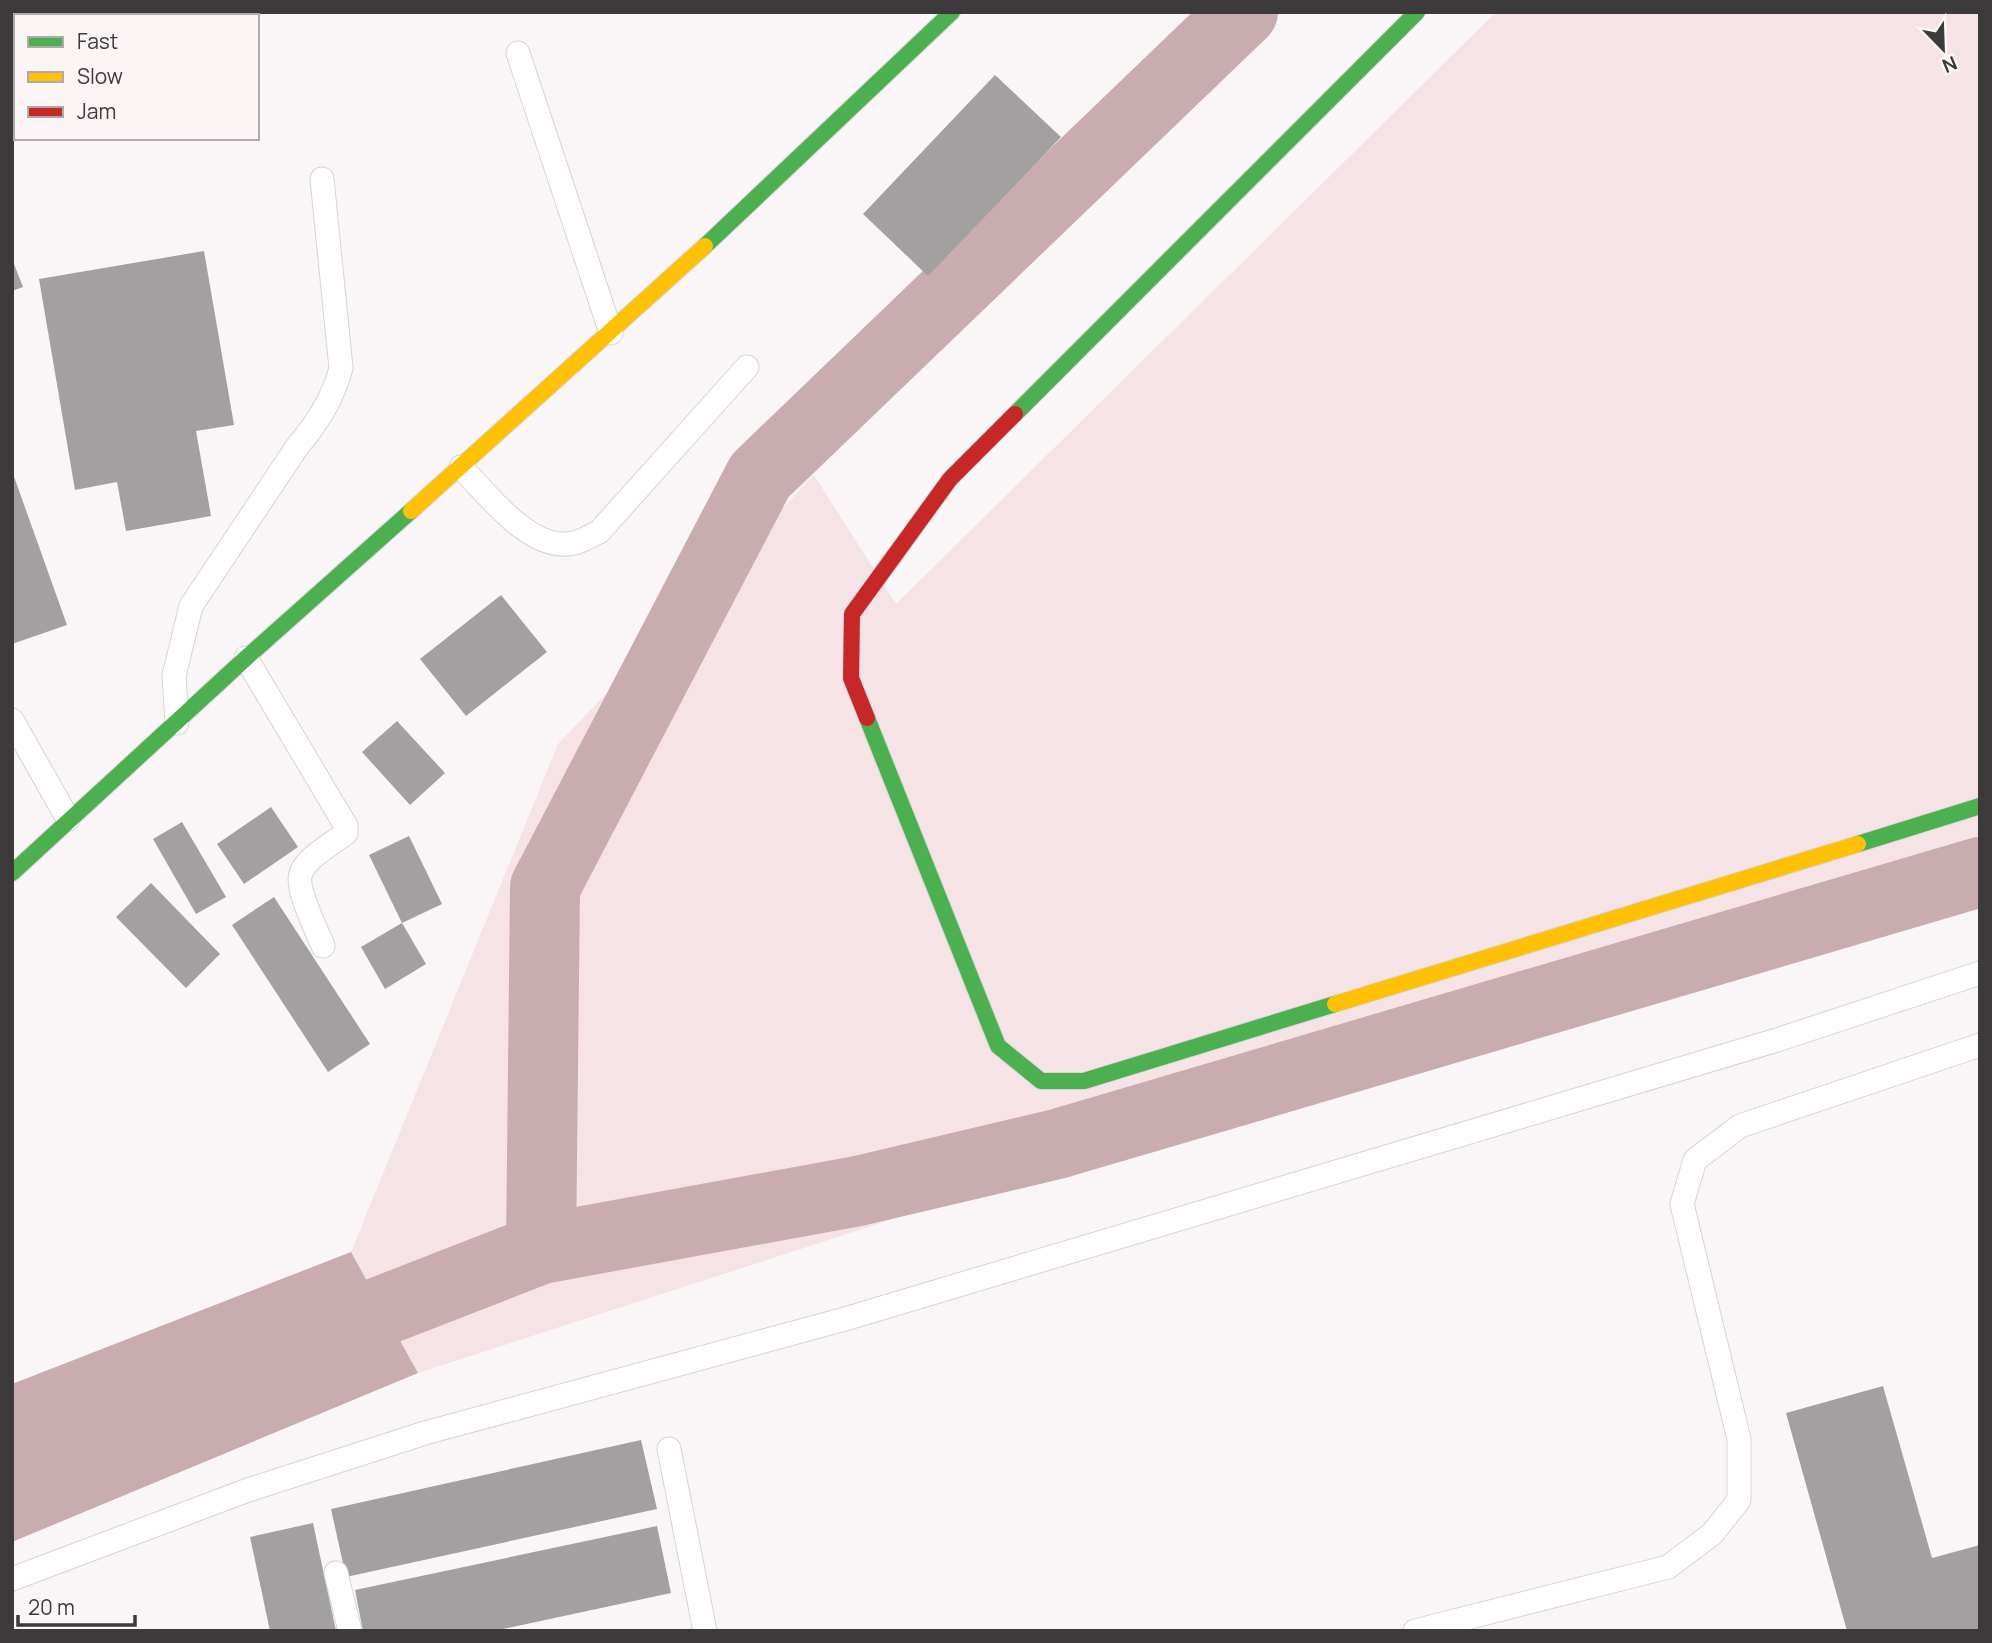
<svg xmlns="http://www.w3.org/2000/svg" width="1992" height="1643" font-family="Manrope,sans-serif">
  <rect width="100%" height="100%" fill="#faf6f7"/>
  <path fill="#f6e3e5" d="M 1496,12 L 1980,12 L 1980,888 L 1088,1156 L 418,1373 L 351,1252 L 558,744 L 814,475 L 896,604 Z"/>
  <path fill="#c8acb0" d="M 351,1252 L 418,1373 L 12,1542 L 12,1384 Z"/>
  <g fill="none" stroke-linecap="round" stroke-linejoin="round">
    <path stroke="#c8acb0" stroke-width="70" d="M 541,1249 L 545,887 L 760,476 L 1243,12
      M 292,1346 L 541,1249 L 858,1191 L 1057,1144 L 1980,872"/>
  </g>
  <path fill="#a3a0a1" d="M 995,75 L 1061,137 L 928,276 L 863,214 Z
    M 204,251 L 234,425 L 196,431 L 211,516 L 126,531 L 117,482 L 75,490 L 39,279 Z
    M 12,259 L 23,287 L 12,291 Z
    M 12,471 L 67,625 L 12,644 Z
    M 501,595 L 547,652 L 466,716 L 420,659 Z
    M 397,721 L 445,773 L 410,805 L 362,752 Z
    M 271,807 L 298,847 L 244,884 L 217,844 Z
    M 182,822 L 226,897 L 196,914 L 153,839 Z
    M 409,836 L 442,904 L 402,923 L 369,855 Z
    M 151,883 L 220,954 L 186,988 L 116,917 Z
    M 274,897 L 370,1044 L 328,1072 L 232,925 Z
    M 402,923 L 426,964 L 385,989 L 361,947 Z
    M 1883,1386 L 1932,1558 L 1980,1545 L 1980,1631 L 1847,1631 L 1786,1413 Z
    M 641,1440 L 657,1509 L 346,1577 L 331,1509 Z
    M 313,1523 L 336,1631 L 270,1631 L 250,1537 Z
    M 657,1526 L 671,1593 L 494,1631 L 363,1631 L 355,1590 Z"/>
  <g fill="none" stroke-linecap="round" stroke-linejoin="round">
    <g stroke="#d7d4d4" stroke-width="25">
      <path id="lane" d="M 518,53 L 611,333
        M 461,467 C 487,494 531,553 574,543 C 583,541 591,535 599,532 L 747,367
        M 246,658 L 346,826 L 346,833 C 332,844 307,857 301,873 C 295,887 317,931 323,946
        M 12,720 L 68,819
        M 177,723 L 174,676 L 191,606 L 297,447 C 317,423 333,399 341,368 L 322,179
        M 669,1449 L 705,1631
        M 336,1573 L 350,1631
        M 12,1579 L 248,1490 L 425,1433 L 845,1319 L 1777,1040 L 1980,973
        M 1415,1631 L 1668,1567 L 1712,1534 L 1739,1500 L 1739,1439 L 1682,1204 L 1695,1160 L 1740,1126 L 1980,1045"/>
    </g>
    <g stroke="#d7d4d4" stroke-width="18">
      <path id="fast" d="M 705,246 L 952,12
        M 1015,414 L 1417,12
        M 867,718 L 998,1046 L 1041,1081 L 1084,1081 L 1335,1004
        M 1858,844 L 1980,806
        M 12,873 L 246,658 L 411,511"/>
    </g>
    <g stroke="#d7d4d4" stroke-width="18">
      <path id="slow" d="M 411,511 L 705,246
        M 1335,1004 L 1858,844"/>
    </g>
    <g stroke="#d7d4d4" stroke-width="18">
      <path id="jam" d="M 867,718 L 851,678 L 852,614 L 950,479 L 1015,414"/>
    </g>
    <use href="#lane" stroke="#fefefe" stroke-width="23"/>
    <use href="#fast" stroke="#4caf50" stroke-width="16"/>
    <use href="#slow" stroke="#ffc107" stroke-width="16"/>
    <use href="#jam" stroke="#c62828" stroke-width="16"/>
  </g>
  <rect width="1992" height="1643" fill="none" stroke="#3d3a3b" stroke-width="28"/>
  <rect x="14" y="14" width="245" height="126" fill="#fbf5f6" stroke="#afaaab" stroke-width="2"/>
  <rect x="28" y="37" width="35" height="10" fill="#4caf50" stroke="#afaaab" stroke-width="2"/>
  <text x="77" y="49" font-size="21" fill="#3d3a3b">Fast</text>
  <rect x="28" y="72" width="35" height="10" fill="#ffc107" stroke="#afaaab" stroke-width="2"/>
  <text x="77" y="84" font-size="21" fill="#3d3a3b">Slow</text>
  <rect x="28" y="107" width="35" height="10" fill="#c62828" stroke="#afaaab" stroke-width="2"/>
  <text x="77" y="119" font-size="21" fill="#3d3a3b">Jam</text>
  <g transform="translate(1943 49) rotate(157)" stroke="#fbf5f6" stroke-width="5" paint-order="stroke">
  <path d="M0-5L12 26L0 18L-12 26Z" fill="#3d3a3b"/>
  <text y="-10" font-size="19" font-weight="bold" text-anchor="middle" fill="#3d3a3b">N</text>
  </g>
  <path d="M18 1615v10h117v-10" fill="none" stroke="#3d3a3b" stroke-width="3.5"/>
  <text x="28" y="1615" font-size="21" fill="#3d3a3b" stroke="#fbf5f6" stroke-width="5" paint-order="stroke">20 m</text>
</svg>
